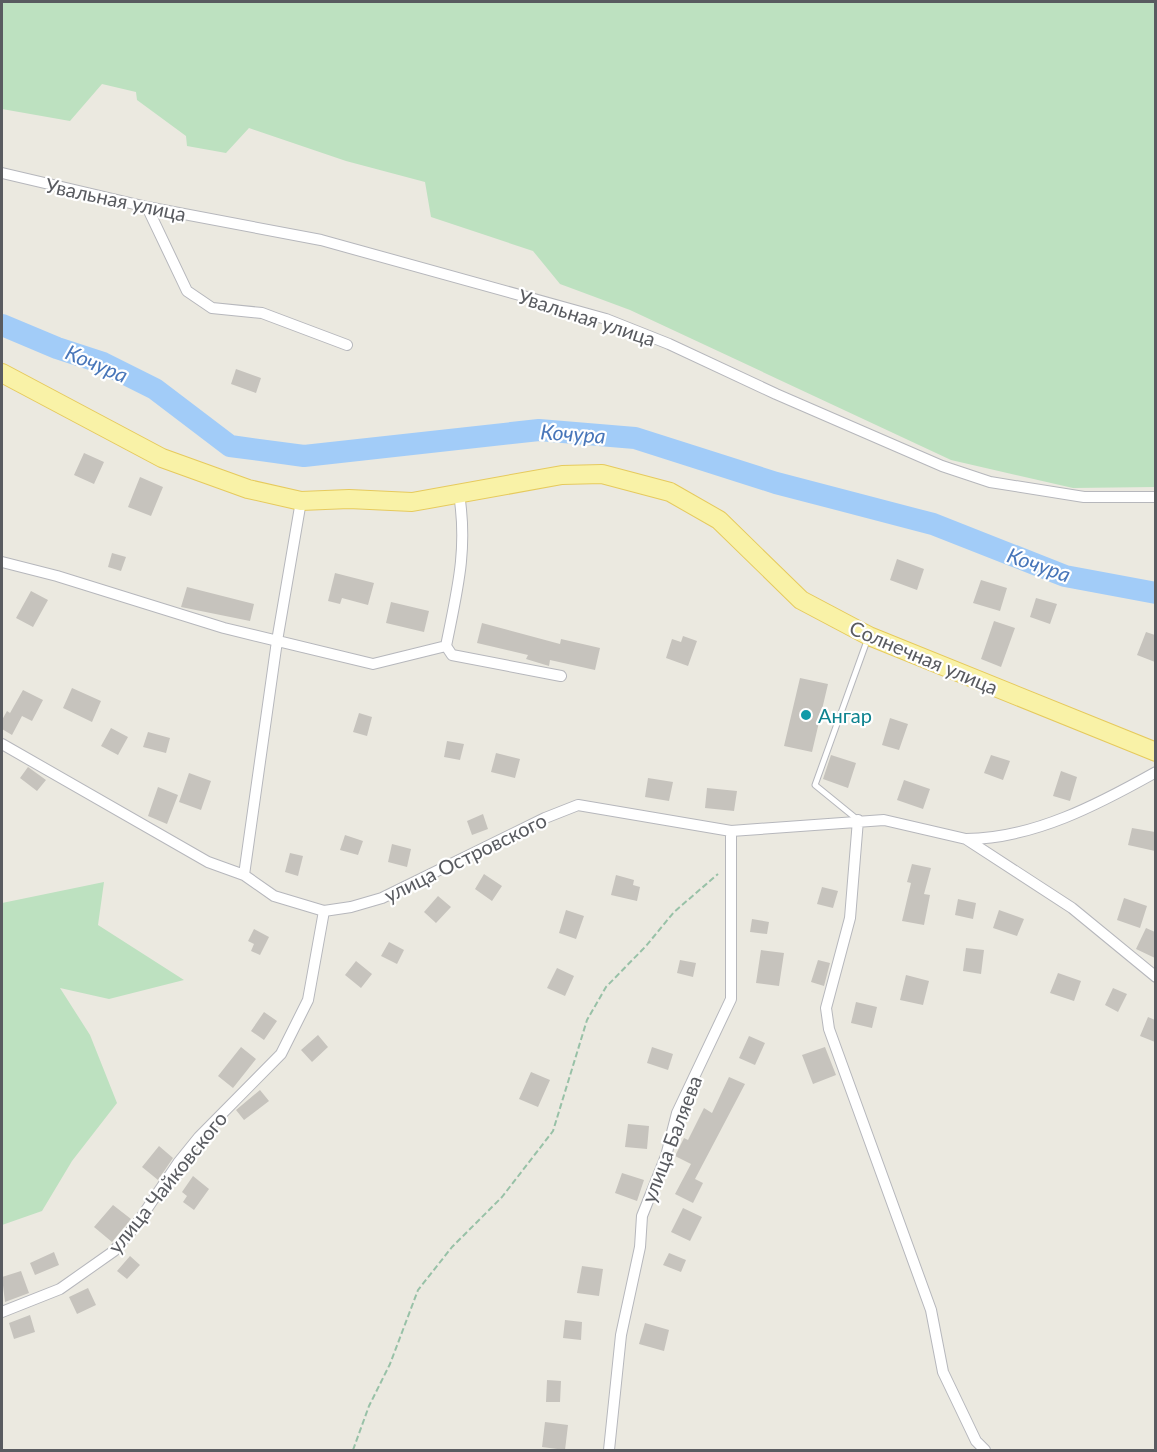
<svg xmlns="http://www.w3.org/2000/svg" width="1157" height="1452" font-family="Lato,sans-serif">
  <rect width="100%" height="100%" fill="#ebe9e0"/>
  <path fill="#bde1c0" d="M 2,2 L 1155,2 L 1155,487 L 1073,488 L 951,460 L 630,310 L 560,284 L 533,251 L 431,217 L 425,182 L 346,161 L 249,128 L 226,153 L 187,146 L 186,136 L 137,100 L 136,92 L 102,84 L 70,121 L 2,109 Z
    M 104,882 L 98,925 L 184,980 L 109,999 L 60,988 L 90,1035 L 117,1103 L 72,1161 L 42,1211 L 2,1225 L 2,903 Z"/>
  <g fill="none" stroke-linecap="round" stroke-linejoin="round">
    <path stroke="#a2ccf8" stroke-width="22" d="M 2,325 L 57,348 L 103,363 L 155,389 L 230,446 L 304,456 L 539,430 L 635,438 L 776,483 L 933,524 L 1065,576 L 1156,593"/>
  </g>
  <path fill="#c6c3bd" d="M 236,369 L 261,378 L 256,393 L 231,384 Z
    M 84,453 L 104,462 L 94,484 L 74,475 Z
    M 140,477 L 163,487 L 151,516 L 128,507 Z
    M 112,553 L 126,557 L 121,571 L 108,567 Z
    M 897,559 L 924,569 L 917,590 L 890,580 Z
    M 335,573 L 374,583 L 368,605 L 342,598 L 340,604 L 328,601 Z
    M 981,580 L 1007,588 L 1000,611 L 973,603 Z
    M 187,587 L 254,604 L 250,621 L 181,607 Z
    M 31,591 L 48,600 L 33,627 L 16,618 Z
    M 1036,598 L 1057,604 L 1050,624 L 1030,617 Z
    M 391,602 L 429,611 L 424,632 L 386,623 Z
    M 994,621 L 1015,628 L 1001,667 L 981,659 Z
    M 482,623 L 560,644 L 561,639 L 600,648 L 595,670 L 550,660 L 549,666 L 526,659 L 528,655 L 477,643 Z
    M 1146,632 L 1155,635 L 1155,662 L 1137,655 Z
    M 683,636 L 697,641 L 688,666 L 666,658 L 672,639 L 681,642 Z
    M 800,678 L 828,684 L 812,752 L 784,746 Z
    M 72,688 L 101,701 L 92,722 L 63,708 Z
    M 23,690 L 43,700 L 32,721 L 22,716 L 12,735 L 2,729 L 2,720 L 7,711 L 10,713 Z
    M 359,713 L 372,717 L 367,736 L 353,732 Z
    M 890,718 L 908,724 L 899,750 L 882,745 Z
    M 111,728 L 128,737 L 118,755 L 101,746 Z
    M 148,732 L 170,738 L 166,753 L 143,747 Z
    M 447,741 L 464,744 L 460,760 L 444,757 Z
    M 496,753 L 520,759 L 515,778 L 491,772 Z
    M 831,755 L 856,763 L 848,788 L 823,779 Z
    M 991,755 L 1010,761 L 1003,780 L 984,773 Z
    M 28,767 L 46,780 L 37,791 L 20,778 Z
    M 1061,771 L 1077,777 L 1070,801 L 1053,796 Z
    M 189,773 L 211,781 L 201,810 L 179,802 Z
    M 648,778 L 673,782 L 669,801 L 645,797 Z
    M 904,780 L 930,789 L 923,809 L 897,800 Z
    M 158,787 L 178,795 L 167,824 L 148,816 Z
    M 707,788 L 737,791 L 734,811 L 705,808 Z
    M 483,814 L 488,829 L 472,835 L 467,821 Z
    M 1132,828 L 1155,832 L 1155,851 L 1128,845 Z
    M 345,835 L 363,841 L 358,855 L 340,850 Z
    M 392,844 L 411,849 L 407,867 L 388,862 Z
    M 290,853 L 303,856 L 298,876 L 285,872 Z
    M 912,864 L 931,868 L 924,894 L 930,895 L 924,925 L 902,921 L 911,883 L 907,882 Z
    M 484,874 L 502,886 L 492,901 L 475,889 Z
    M 616,875 L 634,880 L 633,885 L 640,887 L 637,901 L 611,895 Z
    M 822,887 L 838,891 L 833,908 L 817,904 Z
    M 438,896 L 451,907 L 436,923 L 424,912 Z
    M 1124,898 L 1147,906 L 1140,928 L 1117,920 Z
    M 958,899 L 976,903 L 973,919 L 955,915 Z
    M 566,910 L 584,916 L 576,939 L 559,933 Z
    M 999,910 L 1024,919 L 1017,936 L 993,928 Z
    M 752,919 L 769,922 L 767,934 L 750,932 Z
    M 1146,928 L 1155,932 L 1155,958 L 1136,949 Z
    M 254,929 L 269,937 L 260,955 L 251,951 L 254,944 L 248,941 Z
    M 389,942 L 404,950 L 397,964 L 381,956 Z
    M 966,948 L 984,950 L 981,974 L 963,971 Z
    M 761,950 L 784,953 L 779,986 L 756,983 Z
    M 680,960 L 696,963 L 693,977 L 677,973 Z
    M 818,960 L 830,963 L 824,986 L 811,982 Z
    M 356,961 L 372,974 L 361,988 L 345,975 Z
    M 557,968 L 574,976 L 565,996 L 547,988 Z
    M 1058,973 L 1081,981 L 1074,1001 L 1050,993 Z
    M 906,975 L 929,981 L 923,1005 L 900,1000 Z
    M 1113,988 L 1127,994 L 1118,1012 L 1105,1005 Z
    M 856,1002 L 877,1007 L 872,1028 L 851,1023 Z
    M 264,1012 L 277,1021 L 264,1040 L 251,1031 Z
    M 1148,1017 L 1155,1020 L 1155,1042 L 1140,1036 Z
    M 318,1035 L 328,1047 L 312,1062 L 301,1050 Z
    M 749,1036 L 765,1043 L 755,1065 L 739,1058 Z
    M 241,1047 L 256,1059 L 233,1088 L 218,1076 Z
    M 652,1047 L 673,1054 L 668,1070 L 647,1063 Z
    M 825,1047 L 836,1075 L 813,1084 L 802,1055 Z
    M 531,1072 L 550,1080 L 538,1107 L 519,1099 Z
    M 729,1077 L 745,1084 L 695,1179 L 703,1183 L 693,1203 L 675,1194 L 691,1164 L 675,1156 L 684,1138 L 688,1140 L 704,1108 L 712,1113 Z
    M 260,1090 L 269,1101 L 244,1120 L 236,1110 Z
    M 628,1124 L 649,1126 L 647,1149 L 625,1147 Z
    M 159,1146 L 173,1158 L 158,1180 L 142,1167 Z
    M 622,1173 L 644,1180 L 637,1201 L 615,1193 Z
    M 193,1176 L 209,1189 L 194,1210 L 183,1202 L 187,1196 L 182,1192 Z
    M 113,1205 L 131,1219 L 112,1242 L 94,1227 Z
    M 683,1208 L 702,1217 L 690,1241 L 671,1232 Z
    M 54,1252 L 59,1265 L 35,1275 L 30,1263 Z
    M 669,1253 L 686,1260 L 681,1272 L 663,1265 Z
    M 130,1256 L 140,1265 L 127,1279 L 117,1271 Z
    M 582,1266 L 603,1269 L 599,1296 L 577,1293 Z
    M 21,1271 L 29,1293 L 5,1302 L 2,1277 Z
    M 88,1288 L 96,1305 L 77,1314 L 69,1297 Z
    M 30,1315 L 35,1332 L 14,1339 L 9,1323 Z
    M 565,1320 L 582,1322 L 581,1340 L 563,1338 Z
    M 645,1323 L 669,1330 L 664,1351 L 639,1344 Z
    M 547,1380 L 561,1381 L 560,1402 L 546,1402 Z
    M 545,1422 L 568,1425 L 565,1450 L 542,1447 Z"/>
  <g fill="none" stroke-linecap="round" stroke-linejoin="round">
    <g stroke="#b6b7bc" stroke-width="7">
      <path id="lane" d="M 858,820 L 815,785 L 868,638"/>
    </g>
    <g stroke="#b6b7bc" stroke-width="12">
      <path id="street" d="M 2,173 L 147,207 L 321,240 L 606,319 L 669,344 L 776,394 L 942,466 L 990,482 L 1084,497 L 1156,497
        M 147,207 L 187,291 L 212,308 L 262,313 L 347,345
        M 459,494 C 468,550 457,591 446,646 L 452,655 L 561,676
        M 2,562 L 57,576 L 224,628 L 373,664 L 446,646
        M 2,744 L 208,862 L 244,875 L 274,896 L 324,911 L 351,907 L 382,898 L 545,818 L 578,805 L 731,831 L 884,820 L 966,839 L 1072,908 L 1156,977
        M 858,820 L 850,918 L 826,1008 L 829,1029 L 931,1310 L 943,1372 L 976,1441 L 985,1450
        M 966,839 C 1033,839 1099,804 1156,772
        M 244,875 L 277,641 L 301,501
        M 2,1312 L 60,1289 L 114,1251 L 136,1225 L 178,1163 L 199,1137 L 281,1054 L 308,1000 L 324,911
        M 609,1450 L 621,1335 L 640,1247 L 642,1216 L 666,1156 L 677,1113 L 731,999 L 731,831"/>
    </g>
    <g stroke="#e6ca5d" stroke-width="20">
      <path id="primary" d="M 2,373 L 162,458 L 248,489 L 301,501 L 349,499 L 412,502 L 562,475 L 602,474 L 670,492 L 719,520 L 801,600 L 869,636 L 1156,752"/>
    </g>
    <path stroke="#98c1a7" stroke-width="2" stroke-dasharray="6 3" stroke-linecap="butt" d="M 353,1450 L 369,1406 L 390,1364 L 418,1290 L 452,1247 L 502,1197 L 553,1131 L 587,1020 L 606,987 L 646,946 L 674,912 L 718,874"/>
    <use href="#lane" stroke="#fff" stroke-width="5"/>
    <use href="#street" stroke="#fff" stroke-width="10"/>
    <use href="#primary" stroke="#f9f2a7" stroke-width="18"/>
  </g>
  <circle fill="#0f9aa8" stroke="#fff" stroke-width="2" cx="806" cy="715" r="6"/>
  <g text-anchor="middle" dominant-baseline="central" stroke-width="4.5" stroke-linejoin="round" paint-order="stroke">
    <g font-size="20" fill="#595b60" stroke="#fff">
      <text transform="translate(116 199) rotate(12)">Увальная улица</text>
      <text transform="translate(587 317) rotate(18)">Увальная улица</text>
      <text transform="translate(924 657) rotate(23)">Солнечная улица</text>
      <text transform="translate(465 857) rotate(-26)">улица Островского</text>
      <text transform="translate(671 1139) rotate(-69)">улица Баляева</text>
      <text transform="translate(167 1182) rotate(-51)">улица Чайковского</text>
    </g>
    <g font-size="20" fill="#0d838f" stroke="#fff" text-anchor="start">
      <text x="818" y="715">Ангар</text>
    </g>
    <g font-size="21" font-style="italic" fill="#4876b9" stroke="#fff">
      <text transform="translate(97 363) rotate(23)">Кочура</text>
      <text transform="translate(573 433) rotate(4)">Кочура</text>
      <text transform="translate(1039 564) rotate(19)">Кочура</text>
    </g>
  </g>
  <rect width="1157" height="1452" fill="none" stroke="#595b60" stroke-width="6"/>
</svg>
